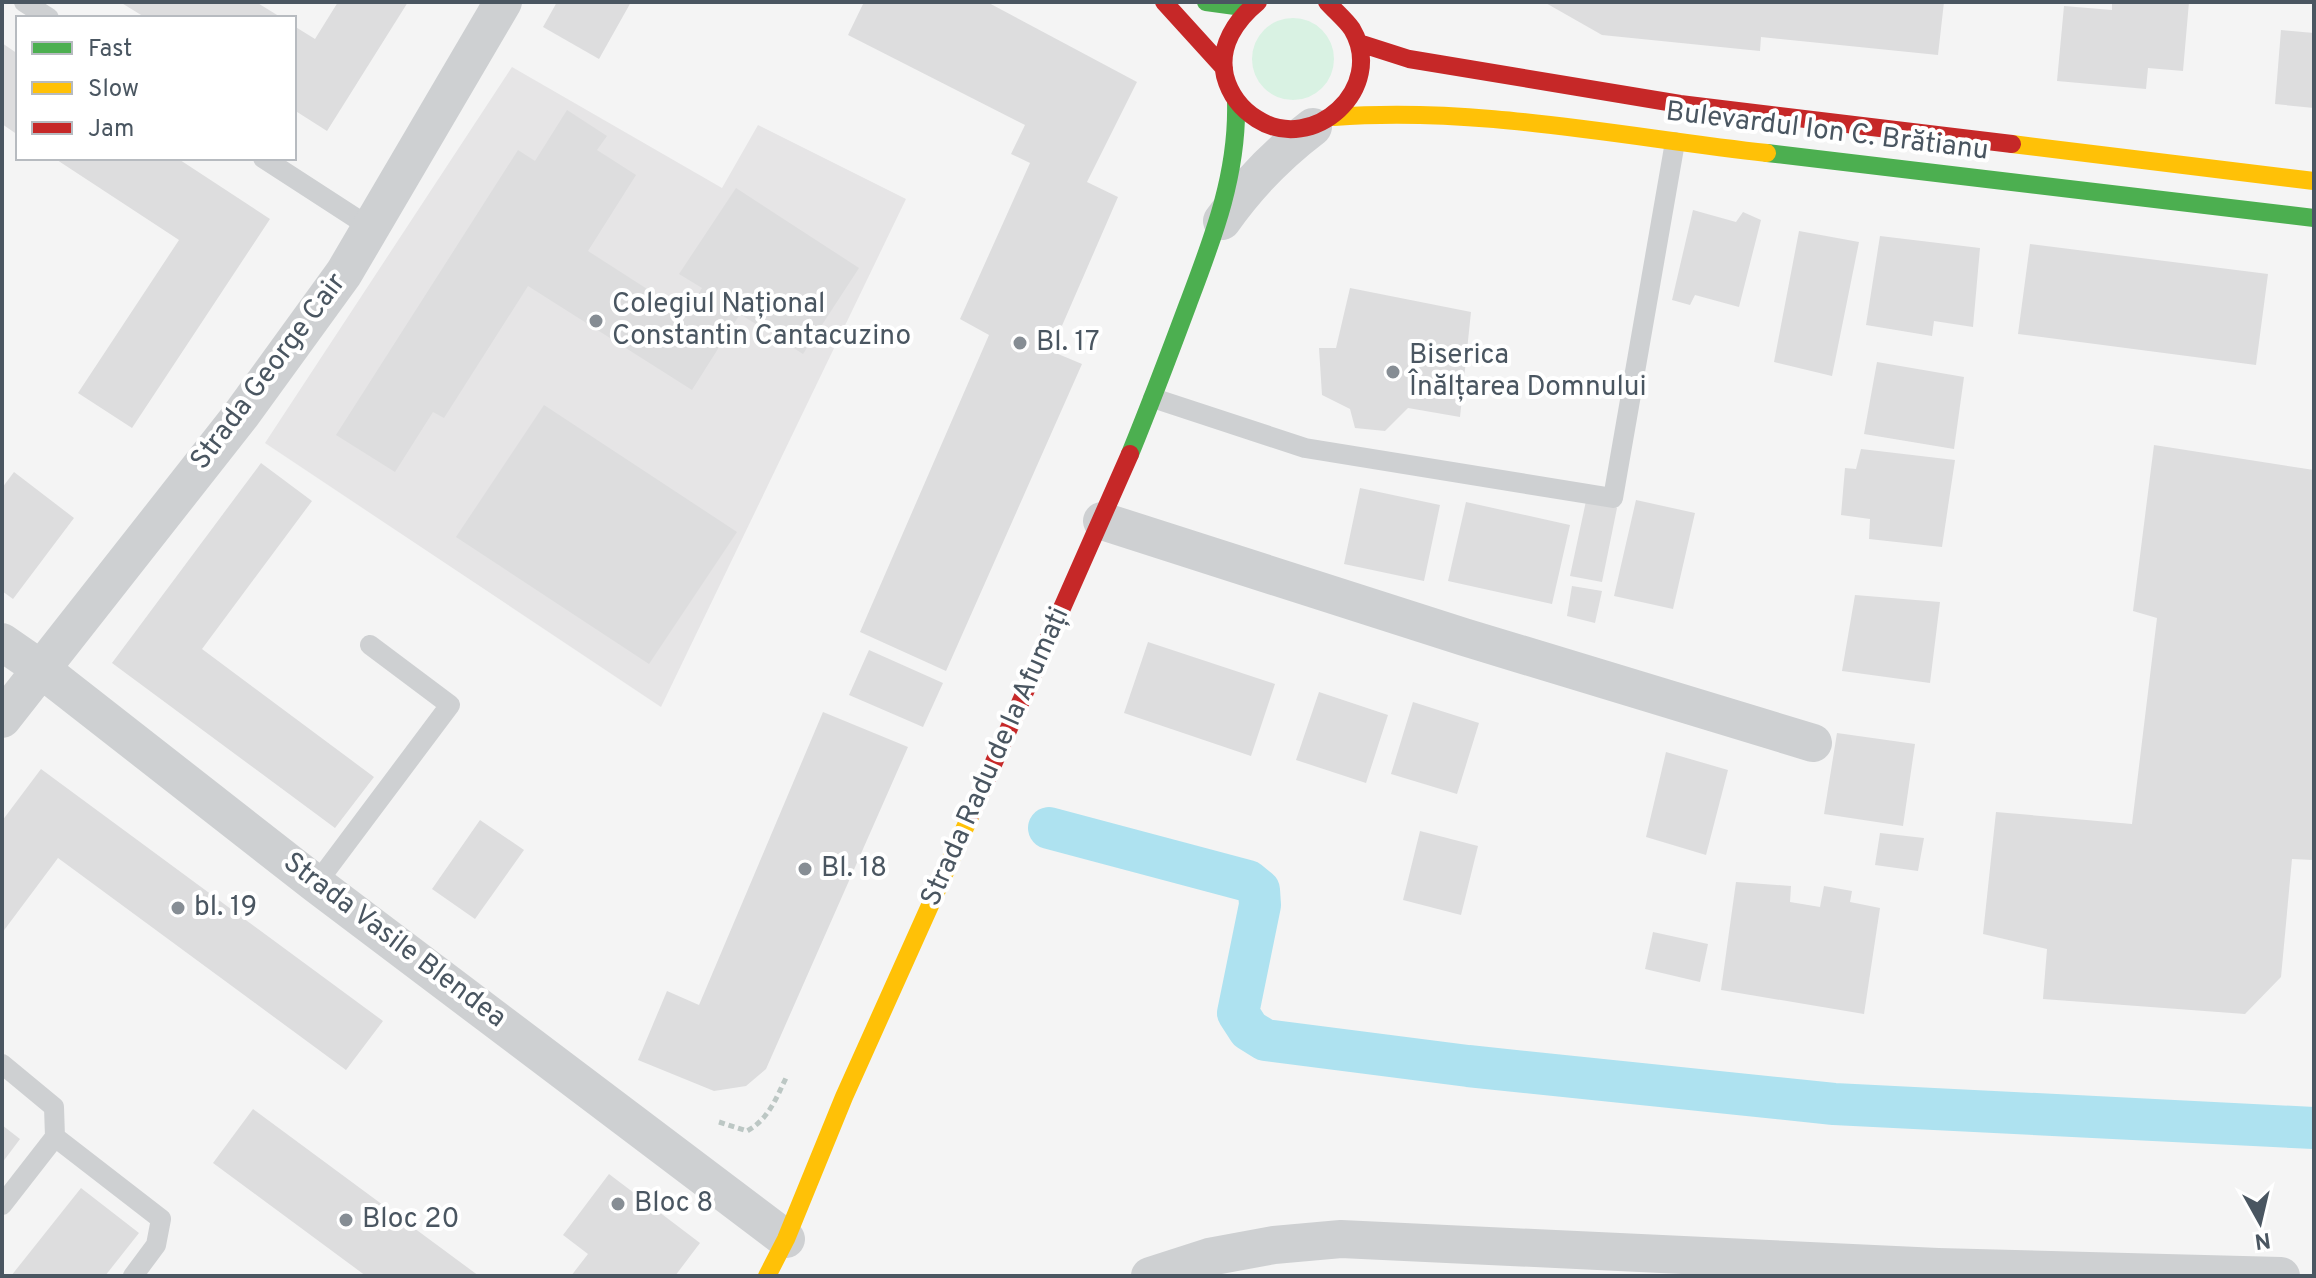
<svg xmlns="http://www.w3.org/2000/svg" width="2316" height="1278" font-family="Overpass,sans-serif">
  <rect width="100%" height="100%" fill="#f4f4f4"/>
  <path fill="#e6e5e6" d="M 512,67 L 722,188 L 758,125 L 906,199 L 661,707 L 265,443 Z"/>
  <path fill="#d9f2e3" d="M1252 59a41 41 0 1 1 82 0a41 41 0 1 1-82 0Z"/>
  <g fill="none" stroke-linecap="round" stroke-linejoin="round">
    <path stroke="#aee2f0" stroke-width="42" d="M 1049,828 L 1248,881 L 1259,890 L 1260,905 L 1238,1013 L 1249,1030 L 1265,1040 L 1468,1066 L 1834,1104 L 2314,1128"/>
  </g>
  <path fill="#ddddde" d="M 120,2 L 256,2 L 282,18 L 146,18 Z
    M 338,2 L 408,2 L 327,131 L 294,110 L 294,26 L 315,39 Z
    M 557,2 L 631,2 L 599,59 L 543,27 Z
    M 864,2 L 987,2 L 1137,82 L 1087,182 L 1118,197 L 1051,351 L 1082,364 L 946,671 L 860,632 L 989,335 L 960,319 L 1030,163 L 1011,154 L 1025,125 L 848,35 Z
    M 1544,2 L 1944,2 L 1938,55 L 1761,37 L 1760,51 L 1602,35 Z
    M 2112,2 L 2189,2 L 2183,71 L 2148,68 L 2146,89 L 2057,81 L 2064,6 L 2112,10 Z
    M 2281,30 L 2314,33 L 2314,108 L 2275,104 Z
    M 2,43 L 18,54 L 18,135 L 2,124 Z
    M 567,110 L 607,136 L 597,150 L 636,175 L 588,251 L 686,314 L 702,288 L 679,274 L 736,188 L 859,268 L 803,354 L 740,314 L 692,390 L 528,286 L 444,418 L 433,412 L 395,472 L 336,435 L 518,150 L 535,161 Z
    M 54,158 L 177,158 L 270,219 L 132,428 L 78,393 L 179,240 Z
    M 1693,210 L 1736,222 L 1743,212 L 1761,220 L 1739,307 L 1695,295 L 1690,305 L 1672,300 Z
    M 1799,231 L 1859,242 L 1832,376 L 1774,362 Z
    M 1880,236 L 1980,248 L 1973,327 L 1934,321 L 1932,336 L 1866,325 Z
    M 2030,244 L 2268,274 L 2256,365 L 2018,334 Z
    M 1350,288 L 1471,312 L 1460,417 L 1408,408 L 1385,431 L 1355,428 L 1350,409 L 1322,395 L 1319,348 L 1336,348 Z
    M 1877,362 L 1964,377 L 1954,449 L 1864,434 Z
    M 544,405 L 737,532 L 649,664 L 456,537 Z
    M 2154,445 L 2314,470 L 2313,860 L 2292,859 L 2281,977 L 2245,1014 L 2043,999 L 2047,949 L 1983,934 L 1996,812 L 2132,824 L 2157,618 L 2133,611 Z
    M 1861,449 L 1955,460 L 1942,547 L 1869,539 L 1870,519 L 1841,515 L 1845,468 L 1856,469 Z
    M 261,463 L 312,501 L 202,649 L 374,777 L 335,828 L 112,663 Z
    M 14,472 L 74,518 L 13,599 L 2,591 L 2,488 Z
    M 1360,488 L 1440,505 L 1424,581 L 1344,564 Z
    M 1636,500 L 1695,513 L 1673,609 L 1614,596 Z
    M 1586,501 L 1617,508 L 1602,582 L 1570,576 Z
    M 1466,502 L 1570,525 L 1552,604 L 1448,581 Z
    M 1572,586 L 1602,591 L 1595,623 L 1567,616 Z
    M 1855,595 L 1940,602 L 1930,683 L 1842,671 Z
    M 1148,642 L 1275,684 L 1251,756 L 1124,713 Z
    M 869,650 L 943,683 L 923,727 L 849,695 Z
    M 1319,692 L 1388,715 L 1366,783 L 1296,760 Z
    M 1413,702 L 1479,723 L 1457,794 L 1391,774 Z
    M 823,712 L 908,747 L 766,1069 L 746,1086 L 714,1091 L 638,1060 L 667,991 L 699,1005 Z
    M 1837,733 L 1915,744 L 1903,826 L 1824,814 Z
    M 1666,752 L 1728,770 L 1706,855 L 1646,837 Z
    M 41,769 L 383,1021 L 346,1070 L 58,858 L 2,933 L 2,821 Z
    M 480,820 L 524,850 L 475,919 L 432,889 Z
    M 1420,831 L 1478,846 L 1461,915 L 1403,900 Z
    M 1880,833 L 1924,838 L 1918,871 L 1875,865 Z
    M 1736,882 L 1791,886 L 1790,902 L 1820,907 L 1824,886 L 1852,891 L 1850,902 L 1880,908 L 1864,1014 L 1721,990 Z
    M 1653,932 L 1708,944 L 1700,982 L 1645,969 Z
    M 253,1109 L 479,1276 L 366,1276 L 213,1163 Z
    M 2,1125 L 20,1139 L 2,1163 Z
    M 609,1174 L 700,1243 L 675,1276 L 571,1276 L 588,1254 L 563,1235 Z
    M 81,1188 L 139,1233 L 105,1276 L 11,1276 Z"/>
  <g fill="none" stroke-linecap="round" stroke-linejoin="round">
    <path stroke="#bcc7c4" stroke-width="5" stroke-dasharray="6 4" stroke-linecap="butt" d="M 719,1122 L 747,1131 C 769,1119 776,1098 787,1076"/>
    <path stroke="#ced0d2" stroke-width="20" d="M 24,2 L 49,18
      M 263,158 L 371,228
      M 1153,398 L 1305,448 L 1613,498 L 1675,142
      M 316,884 L 450,705 L 370,645
      M 2,1064 L 54,1107 L 55,1137 L 2,1205
      M 55,1137 L 161,1219 L 156,1245 L 133,1276"/>
    <path stroke="#ced0d2" stroke-width="38" d="M 1222,221 C 1248,184 1276,155 1313,127
      M 1102,521 L 1464,637 L 1813,743
      M 2,642 L 41,669 L 316,884 L 786,1239
      M 2,719 L 241,415 L 344,273 L 503,2
      M 1150,1276 L 1209,1257 L 1274,1245 L 1341,1239 L 1938,1267 L 2281,1276"/>
    <path stroke="#4caf50" stroke-width="18" d="M 1206,2 L 1250,8
      M 1767,153 L 2314,218
      M 1130,454 C 1150,405 1169,355 1188,304 C 1213,238 1238,174 1236,102"/>
    <path stroke="#ffc107" stroke-width="18" d="M 1334,117 C 1479,106 1623,137 1767,153
      M 2012,144 L 2314,181
      M 767,1276 L 786,1239 L 844,1097 L 972,812"/>
    <path stroke="#c62828" stroke-width="18" d="M 1164,2 L 1224,68
      M 1258,2 C 1236,20 1218,46 1225,76 C 1230,95 1241,109 1257,119 C 1313,155 1387,88 1352,29 C 1346,20 1335,11 1327,2
      M 1359,43 L 1409,59 L 1680,104 L 2012,144
      M 972,812 L 1130,454"/>
  </g>
  <g fill="#868d94" stroke="#fff" stroke-width="3">
    <circle cx="596" cy="321" r="8"/>
    <circle cx="1020" cy="343" r="8"/>
    <circle cx="1393" cy="372" r="8"/>
    <circle cx="805" cy="869" r="8"/>
    <circle cx="178" cy="908" r="8"/>
    <circle cx="618" cy="1204" r="8"/>
    <circle cx="346" cy="1220" r="8"/>
  </g>
  <g text-anchor="middle" dominant-baseline="central" stroke-width="8" stroke-linejoin="round" paint-order="stroke">
    <g font-size="28" fill="#4a5661" stroke="#fff">
      <text transform="translate(1827 132) rotate(7)">Bulevardul Ion C. Brătianu</text>
      <text transform="translate(269 372) rotate(-53)">Strada George Cair</text>
      <text transform="translate(996 757) rotate(-66)">Strada Radu de la Afumați</text>
      <text transform="translate(394 941) rotate(37)">Strada Vasile Blendea</text>
    </g>
    <g font-size="28" fill="#4a5661" stroke="#fff" text-anchor="start">
      <text x="612" y="305">Colegiul Național<tspan x="612" dy="32">Constantin Cantacuzino</tspan></text>
      <text x="1036" y="343">Bl. 17</text>
      <text x="1409" y="356">Biserica<tspan x="1409" dy="32">Înălțarea Domnului</tspan></text>
      <text x="821" y="869">Bl. 18</text>
      <text x="194" y="908">bl. 19</text>
      <text x="634" y="1204">Bloc 8</text>
      <text x="362" y="1220">Bloc 20</text>
    </g>
  </g>
  <rect width="2316" height="1278" fill="none" stroke="#4a5661" stroke-width="8"/>
  <rect x="16" y="16" width="280" height="144" fill="#ffffff" stroke="#b7bbc0" stroke-width="2"/>
  <rect x="32" y="42" width="40" height="12" fill="#4caf50" stroke="#b7bbc0" stroke-width="2"/>
  <text x="88" y="56" font-size="24" fill="#4a5661">Fast</text>
  <rect x="32" y="82" width="40" height="12" fill="#ffc107" stroke="#b7bbc0" stroke-width="2"/>
  <text x="88" y="96" font-size="24" fill="#4a5661">Slow</text>
  <rect x="32" y="122" width="40" height="12" fill="#c62828" stroke="#b7bbc0" stroke-width="2"/>
  <text x="88" y="136" font-size="24" fill="#4a5661">Jam</text>
  <g transform="translate(2260 1222) rotate(172)" stroke="#ffffff" stroke-width="6" paint-order="stroke">
  <path d="M0-6L14 30L0 20L-14 30Z" fill="#4a5661"/>
  <text y="-12" font-size="22" font-weight="bold" text-anchor="middle" fill="#4a5661">N</text>
  </g>
</svg>
